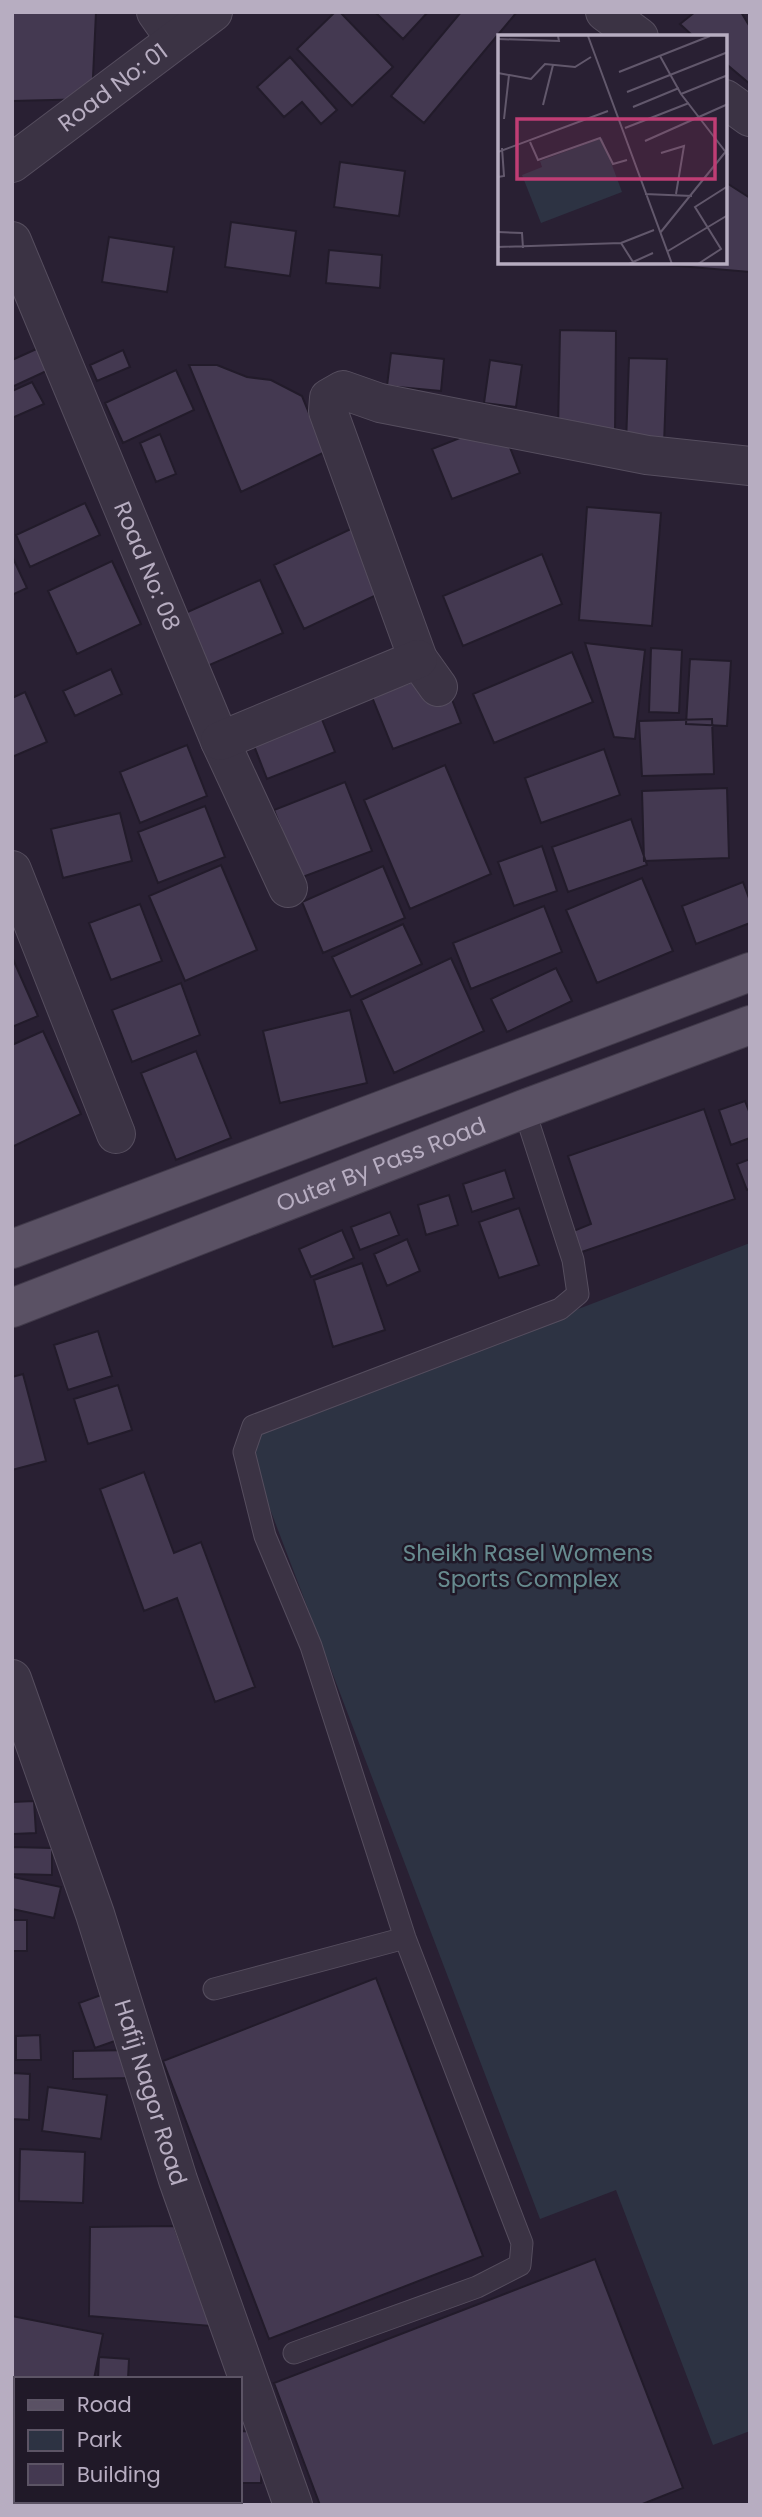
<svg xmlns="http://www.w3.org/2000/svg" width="762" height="2517" font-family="Poppins,sans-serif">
  <rect width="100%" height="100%" fill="#292033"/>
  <path fill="#2d3343" d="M 750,1243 L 750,2431 L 713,2445 L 616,2190 L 540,2219 L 243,1438 Z"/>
  <path fill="#443951" stroke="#221b2a" stroke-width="2" d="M 12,12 L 96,12 L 92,99 L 12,101 Z
    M 335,12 L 340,12 L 393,67 L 352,106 L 297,49 Z
    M 375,12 L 428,12 L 403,39 Z
    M 461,12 L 517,12 L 424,123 L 391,96 Z
    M 695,12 L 741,12 L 750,27 L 750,84 L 725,63 L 725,37 L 694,37 L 680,24 Z
    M 290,57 L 337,110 L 321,124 L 302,102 L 284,117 L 257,87 Z
    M 340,162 L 405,171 L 399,216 L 334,207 Z
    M 725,182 L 750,198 L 750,272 L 655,264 L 725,262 Z
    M 231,222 L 296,231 L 290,276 L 225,267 Z
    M 109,237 L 174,247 L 167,292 L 102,282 Z
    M 329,250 L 382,255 L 380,288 L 326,283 Z
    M 560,330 L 616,331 L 615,433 L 558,431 Z
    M 43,346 L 55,367 L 12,387 L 12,360 Z
    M 123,350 L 130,367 L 97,381 L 90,365 Z
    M 391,353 L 444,359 L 441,391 L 387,386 Z
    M 629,358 L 667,359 L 664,445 L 626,444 Z
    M 490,360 L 522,365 L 516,407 L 484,403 Z
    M 189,365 L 217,365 L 247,377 L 271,380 L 302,396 L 325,452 L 241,492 Z
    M 176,370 L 194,410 L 123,443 L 105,403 Z
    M 32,382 L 44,404 L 12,418 L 12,391 Z
    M 500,422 L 520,473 L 452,499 L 432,449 Z
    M 160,434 L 176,474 L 156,482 L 140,443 Z
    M 85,503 L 100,535 L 30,567 L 16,535 Z
    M 587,507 L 661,513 L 652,626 L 579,620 Z
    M 355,527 L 385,591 L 304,629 L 274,565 Z
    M 542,554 L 562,604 L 463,646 L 443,596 Z
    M 12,556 L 27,588 L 12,595 Z
    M 112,561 L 141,624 L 77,654 L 48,591 Z
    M 260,580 L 283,633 L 205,667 L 183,614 Z
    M 585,643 L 645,650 L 635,739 L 614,737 Z
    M 651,648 L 682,650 L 679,713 L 649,712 Z
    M 572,652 L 593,702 L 494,743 L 473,694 Z
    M 690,659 L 731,661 L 727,726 L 686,724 Z
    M 111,669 L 122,694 L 75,716 L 63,691 Z
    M 441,671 L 461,723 L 393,749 L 372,697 Z
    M 25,692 L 47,742 L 12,757 L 12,698 Z
    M 315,702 L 335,752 L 267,779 L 247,728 Z
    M 712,719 L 714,774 L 642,776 L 639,721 Z
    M 187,745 L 207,796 L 140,823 L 120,772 Z
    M 604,749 L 620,795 L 541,823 L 525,778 Z
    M 445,765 L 491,874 L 410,909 L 364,800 Z
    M 345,782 L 372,851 L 300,878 L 274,810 Z
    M 727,788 L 729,858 L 644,861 L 642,791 Z
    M 205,806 L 225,857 L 158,883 L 138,832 Z
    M 120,813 L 132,861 L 63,878 L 51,829 Z
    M 631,819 L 647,865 L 568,892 L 552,847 Z
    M 542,846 L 557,891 L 514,906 L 498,862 Z
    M 221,865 L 257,950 L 185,981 L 149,896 Z
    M 383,866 L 405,918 L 323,953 L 302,902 Z
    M 642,878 L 673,951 L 597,983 L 566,910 Z
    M 743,882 L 750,901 L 750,923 L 696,944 L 682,906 Z
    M 140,904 L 162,961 L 111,980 L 89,923 Z
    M 544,906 L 562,952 L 471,989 L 453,943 Z
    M 403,924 L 422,964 L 351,997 L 332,957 Z
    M 12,957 L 38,1016 L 12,1027 Z
    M 451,958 L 484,1031 L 394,1073 L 361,1000 Z
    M 556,968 L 572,1001 L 507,1032 L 491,999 Z
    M 181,983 L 200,1035 L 132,1062 L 112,1010 Z
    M 350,1010 L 367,1083 L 280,1103 L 263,1031 Z
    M 43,1031 L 81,1114 L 12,1147 L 12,1045 Z
    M 196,1051 L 231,1138 L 176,1160 L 141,1073 Z
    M 745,1101 L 750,1114 L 750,1138 L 731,1145 L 719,1110 Z
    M 704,1109 L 735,1199 L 579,1253 L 571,1232 L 591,1224 L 568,1156 Z
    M 750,1159 L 750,1189 L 747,1190 L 737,1164 Z
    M 505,1170 L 514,1198 L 472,1212 L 463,1184 Z
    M 449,1195 L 458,1225 L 426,1235 L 418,1205 Z
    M 519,1208 L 539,1265 L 499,1278 L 479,1222 Z
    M 390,1212 L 399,1235 L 360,1250 L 351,1227 Z
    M 342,1230 L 354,1258 L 311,1277 L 299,1249 Z
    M 407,1239 L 420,1271 L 387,1286 L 374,1254 Z
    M 362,1263 L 385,1330 L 333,1347 L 314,1280 Z
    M 98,1331 L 112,1376 L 68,1390 L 54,1345 Z
    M 23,1374 L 46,1461 L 12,1470 L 12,1377 Z
    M 118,1385 L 132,1430 L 88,1444 L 74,1399 Z
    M 144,1472 L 174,1553 L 201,1542 L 255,1687 L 215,1702 L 177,1598 L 144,1611 L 100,1489 Z
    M 34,1801 L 36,1833 L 13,1834 L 12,1802 Z
    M 12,1847 L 52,1848 L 52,1875 L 12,1874 Z
    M 13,1877 L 61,1887 L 54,1918 L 12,1909 Z
    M 12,1920 L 27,1920 L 27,1951 L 12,1951 Z
    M 376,1978 L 483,2256 L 269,2339 L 163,2061 Z
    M 112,1991 L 129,2036 L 95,2048 L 79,2003 Z
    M 40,2035 L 41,2060 L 16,2060 L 16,2036 Z
    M 133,2050 L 134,2078 L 73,2079 L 73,2051 Z
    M 12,2073 L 30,2074 L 29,2120 L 12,2119 Z
    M 48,2087 L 107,2095 L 101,2139 L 42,2131 Z
    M 20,2149 L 85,2152 L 83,2203 L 19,2201 Z
    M 174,2226 L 211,2326 L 89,2316 L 90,2227 Z
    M 595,2259 L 683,2488 L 640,2505 L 320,2505 L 274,2383 Z
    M 12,2316 L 103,2334 L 94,2379 L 16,2379 L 16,2425 L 12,2424 Z
    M 99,2357 L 129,2359 L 128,2379 L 98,2379 Z
    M 240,2431 L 263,2432 L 261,2483 L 240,2483 Z
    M 41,2501 L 143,2501 L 144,2505 L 41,2505 Z"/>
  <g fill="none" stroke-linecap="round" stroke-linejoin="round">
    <g stroke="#564e5f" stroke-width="23">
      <path id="lane" d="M 214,1989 L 405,1938
        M 294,2353 L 477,2287 L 520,2265 L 522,2243 L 405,1938 L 311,1646 L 265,1536 L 244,1452 L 253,1426 L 560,1309 L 578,1294 L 573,1260 L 524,1109"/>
    </g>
    <g stroke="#564e5f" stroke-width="40">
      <g id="street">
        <path d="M 156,12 L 175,39"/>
        <path d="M 605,12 L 639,37"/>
        <path d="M 725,99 L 750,117"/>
        <path id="s1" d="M 12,163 L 213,12"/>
        <path id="s2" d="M 12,241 L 220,741 L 288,888"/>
        <path d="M 438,687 L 418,659 L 328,411 L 329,398 L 343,390 L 380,403 L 647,455 L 750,466"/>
        <path d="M 220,741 L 418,659"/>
        <path d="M 12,870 L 116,1134"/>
        <path id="s3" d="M 12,1679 L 95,1914 L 178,2180 L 293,2505"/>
      </g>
    </g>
    <g stroke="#413a4a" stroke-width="40">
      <g id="primary">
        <path d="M 12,1249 L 750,972"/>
        <path id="s4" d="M 12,1308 L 524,1109 L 750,1025"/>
      </g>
    </g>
    <use href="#lane" stroke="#3b3344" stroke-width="21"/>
    <use href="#street" stroke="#3b3344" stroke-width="38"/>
    <use href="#primary" stroke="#5a5164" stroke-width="38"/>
  </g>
  <g text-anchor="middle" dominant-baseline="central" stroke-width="5" stroke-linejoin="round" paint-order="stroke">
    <g font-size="23" fill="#b7adc1" stroke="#201928">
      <text stroke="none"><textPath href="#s1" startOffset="126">Road No: 01</textPath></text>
      <text stroke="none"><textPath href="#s2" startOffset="352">Road No: 08</textPath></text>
      <text stroke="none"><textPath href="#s4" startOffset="396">Outer By Pass Road</textPath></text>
      <text stroke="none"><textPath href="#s3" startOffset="436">Hafij Nagor Road</textPath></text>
    </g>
    <g font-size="23" fill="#678b8f" stroke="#201928">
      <text x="528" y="1553">Sheikh Rasel Womens<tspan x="528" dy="26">Sports Complex</tspan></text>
    </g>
  </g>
  <g transform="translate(498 35)">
    <rect width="229" height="229" fill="#292033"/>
    <path d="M 104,103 L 124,157 L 43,188 L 24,140 L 44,132 L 42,126 Z" fill="#2d3343"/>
    <path fill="none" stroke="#62586c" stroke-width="2" d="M 90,1 L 174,229M 0,4 L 61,6 L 60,1M 162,21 L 183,59 L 230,120M 121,37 L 212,1M 0,38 L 33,44 L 47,29 L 77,32 L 93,22M 129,57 L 230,17M 183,59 L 230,40M 45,70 L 55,30M 135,72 L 181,53M 6,84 L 11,40M 127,93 L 191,68M 147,106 L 230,69M 32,107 L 40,125 L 102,103 L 115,129 L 129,125M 0,117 L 110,76M 163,118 L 186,111 L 178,159M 0,142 L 6,141 L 4,113M 147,159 L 194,161M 0,197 L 24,198 L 25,213M 162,198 L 229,115M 123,208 L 156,195M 0,212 L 123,208 L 135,227 L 131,229M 170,216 L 230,180M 135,227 L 155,218M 200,229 L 223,214 L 197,172 L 230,151"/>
    <path fill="#bf3d74" fill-opacity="0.15" stroke="#bf3d74" stroke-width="3.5" d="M 19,84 L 217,84 L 217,144 L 19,144 Z"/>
    <rect width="229" height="229" fill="none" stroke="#b7adc1" stroke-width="3.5"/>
  </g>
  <rect width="762" height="2517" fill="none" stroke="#b7adc1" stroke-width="28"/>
  <rect x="14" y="2377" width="228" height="126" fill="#201928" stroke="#5c5465" stroke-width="2"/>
  <rect x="28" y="2400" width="35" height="10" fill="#5a5164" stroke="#5c5465" stroke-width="2"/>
  <text x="77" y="2412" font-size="21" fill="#b7adc1">Road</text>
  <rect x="28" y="2430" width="35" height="21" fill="#2d3343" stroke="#5c5465" stroke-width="2"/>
  <text x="77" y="2447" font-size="21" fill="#b7adc1">Park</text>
  <rect x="28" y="2464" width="35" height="21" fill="#443951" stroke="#5c5465" stroke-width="2"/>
  <text x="77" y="2482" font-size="21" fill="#b7adc1">Building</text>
</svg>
